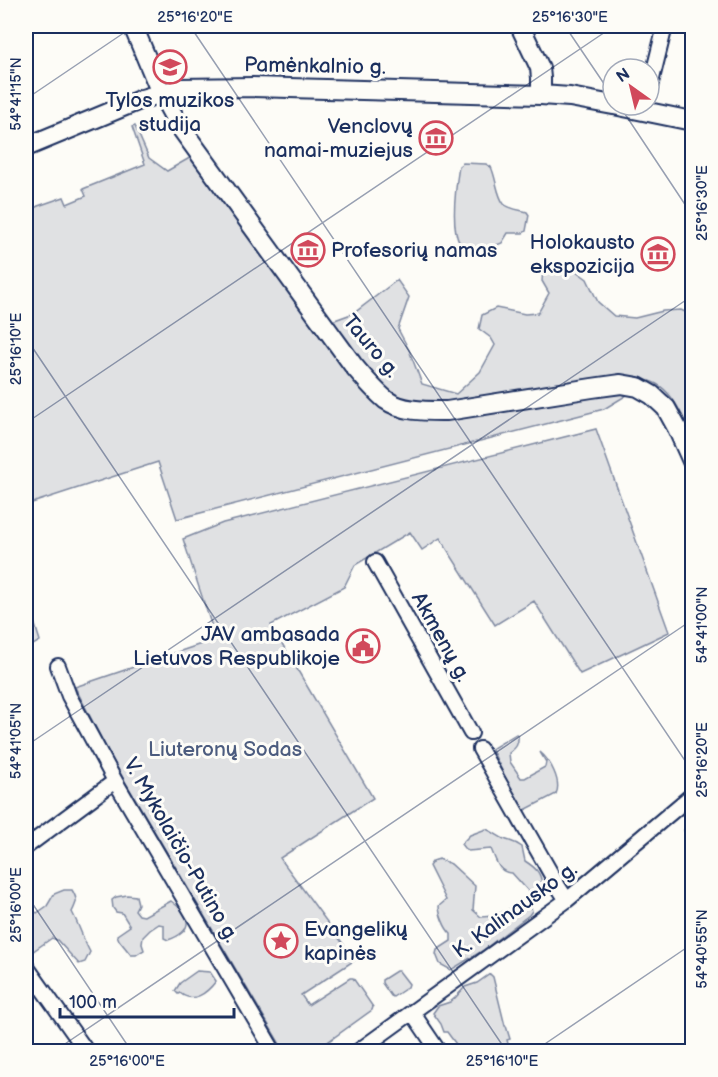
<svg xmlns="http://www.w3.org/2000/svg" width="718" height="1077" font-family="'Balsamiq Sans',sans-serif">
  <rect width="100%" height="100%" fill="#fdfcf7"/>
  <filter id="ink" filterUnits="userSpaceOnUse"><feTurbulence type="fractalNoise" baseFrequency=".0167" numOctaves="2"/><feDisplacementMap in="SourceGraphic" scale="12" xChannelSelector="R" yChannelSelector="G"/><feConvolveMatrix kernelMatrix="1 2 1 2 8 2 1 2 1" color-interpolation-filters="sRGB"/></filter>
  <g filter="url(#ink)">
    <path fill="#e0e1e3" stroke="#7e88a0" stroke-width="1.5" d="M 135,126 L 149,158 L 167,171 L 193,156 L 332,321 L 354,313 L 397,280 L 409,297 L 398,329 L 409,350 L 422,384 L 456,394 L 480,372 L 495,345 L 491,338 L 479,329 L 482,315 L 496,308 L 525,314 L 538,313 L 549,293 L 542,281 L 543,269 L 558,264 L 569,266 L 587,279 L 598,302 L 614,316 L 635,318 L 663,311 L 681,310 L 692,315 L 692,437 C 682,414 668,377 637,380 L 632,392 L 604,409 L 177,519 L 158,462 L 26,505 L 26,208 L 27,212 L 38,206 L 64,197 L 67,204 L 86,196 L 83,189 L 145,164 L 132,127 Z
      M 463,163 L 486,164 L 491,167 C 496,177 497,196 504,204 C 509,209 520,210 527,212 L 529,215 L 526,231 L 523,233 L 508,233 L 502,243 L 487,249 L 460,244 C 450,228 456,185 459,166 Z
      M 596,429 L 669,632 L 580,674 L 534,601 L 495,625 L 440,538 L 422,550 L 410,532 L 355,565 L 344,587 L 271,625 L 373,798 L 280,858 L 355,960 L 301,995 L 308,1005 L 350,978 L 353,978 L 373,1007 L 372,1010 L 315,1051 L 284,1051 L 113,761 L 75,687 L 216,639 L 183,539 L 223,523 Z
      M 26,596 L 40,641 L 26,649 Z
      M 516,734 L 518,735 C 519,744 516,748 509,753 L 510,762 L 521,778 L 525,778 L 545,767 L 546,762 L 540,752 C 550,760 562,782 556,794 L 525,810 L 521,810 L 492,750 L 493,748 Z
      M 692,825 L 692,870 L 687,860 L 687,856 L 690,852 L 692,846 L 686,836 L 684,830 L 687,827 Z
      M 486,829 C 493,832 498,836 504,839 C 512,842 514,841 522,847 L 525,861 C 536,868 541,873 542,885 L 535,892 L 530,893 L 512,873 C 498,873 496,860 491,849 L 468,851 L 464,848 L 461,844 L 470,835 Z
      M 439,859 L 451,864 L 475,886 L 473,910 L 481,917 L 494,916 L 522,903 L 531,907 L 532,911 L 529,915 L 482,951 L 451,970 L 440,964 L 436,954 L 437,950 L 451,941 L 451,934 C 445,929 439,914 439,906 L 446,900 L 429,866 L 433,861 Z
      M 64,890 L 72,890 C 78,900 77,902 72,912 C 79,925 83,939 90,952 L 85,962 L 79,964 L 57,940 L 52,938 L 26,956 L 26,910 L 29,909 L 37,913 L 47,906 L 54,894 Z
      M 127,895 L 136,896 L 138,904 L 135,910 L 139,915 L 144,916 L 171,901 C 192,916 194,931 168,940 L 164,938 L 164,925 L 159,924 L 150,930 L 143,937 L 142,944 L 144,950 L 136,955 L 131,955 L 119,940 L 117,935 L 130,926 L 122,913 L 116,912 L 113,908 L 112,900 L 116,897 Z
      M 197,971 L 210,972 L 216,981 C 207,993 193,1004 180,993 L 178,994 L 175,991 L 180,983 Z
      M 396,971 L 399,971 L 409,984 L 408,987 L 393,997 L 391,996 L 382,983 L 382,980 Z
      M 490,974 L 493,977 L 505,1026 L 506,1026 L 510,1039 L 507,1040 L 510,1051 L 461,1051 L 447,1032 L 444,1032 L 441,1024 L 433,1013 L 438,1006 L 450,1002 L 455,998 L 465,987 L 477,983 Z"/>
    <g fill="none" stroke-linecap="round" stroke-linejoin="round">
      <g stroke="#1b2f5e" stroke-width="18">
        <path id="minor" d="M 649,91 L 665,26
          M 375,562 L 471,733
          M 58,666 L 69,696 L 115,781 L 274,1052
          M 480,749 L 559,888 L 567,900
          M 26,847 L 115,781
          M 26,966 L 87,1052
          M 412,1012 L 439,1052
          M 357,1052 L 567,900 L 692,795"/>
      </g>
      <g stroke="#1b2f5e" stroke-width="22">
        <path id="major" d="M 133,26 L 161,93 L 178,124 L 353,365 C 363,377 374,390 386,400 C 403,412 427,411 447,411 L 592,388 L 621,384 L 638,387 L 652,395 L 666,408 L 677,428 L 692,461
          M 520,26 L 540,68 L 541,78 L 541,95
          M 614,105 L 692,121
          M 26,147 L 142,99 L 180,88 L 253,87 L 541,95 L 570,97 L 613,105"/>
      </g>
      <use href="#minor" stroke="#fdfcf7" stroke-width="14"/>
      <use href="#major" stroke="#fdfcf7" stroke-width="18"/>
    </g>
  </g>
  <path fill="none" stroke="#1b2f5e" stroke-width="1.5" stroke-opacity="0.45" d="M 190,26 L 692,771M 565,26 L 613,97M 26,99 L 134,26M 619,105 L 692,215M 26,338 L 507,1052M 26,423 L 614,26M 26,746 L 692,296M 26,894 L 132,1052M 53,1052 L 692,620M 533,1052 L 692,944"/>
  <defs>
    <g id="school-ring" transform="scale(1.725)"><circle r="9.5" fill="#fdfcf7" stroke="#d1495b" stroke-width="1.5"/><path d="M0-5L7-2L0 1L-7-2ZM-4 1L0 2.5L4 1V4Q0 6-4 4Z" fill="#d1495b"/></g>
    <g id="museum-ring" transform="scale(1.725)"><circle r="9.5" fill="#fdfcf7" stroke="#d1495b" stroke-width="1.5"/><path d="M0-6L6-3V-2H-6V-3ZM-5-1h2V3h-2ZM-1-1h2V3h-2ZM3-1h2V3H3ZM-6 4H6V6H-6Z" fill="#d1495b"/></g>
    <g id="civic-ring" transform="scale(1.725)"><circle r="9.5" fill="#fdfcf7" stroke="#d1495b" stroke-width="1.5"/><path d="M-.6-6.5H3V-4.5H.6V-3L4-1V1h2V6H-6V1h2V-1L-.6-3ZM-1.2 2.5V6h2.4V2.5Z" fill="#d1495b"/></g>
    <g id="sight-ring" transform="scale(1.725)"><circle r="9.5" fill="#fdfcf7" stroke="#d1495b" stroke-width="1.5"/><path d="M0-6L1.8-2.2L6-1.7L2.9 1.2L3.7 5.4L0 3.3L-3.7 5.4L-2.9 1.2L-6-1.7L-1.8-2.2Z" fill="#d1495b"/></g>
  </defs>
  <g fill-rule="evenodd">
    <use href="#school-ring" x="170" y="67"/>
    <use href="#museum-ring" x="436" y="138"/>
    <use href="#museum-ring" x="308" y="250"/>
    <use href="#museum-ring" x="658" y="254"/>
    <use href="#civic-ring" x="363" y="646"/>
    <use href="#sight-ring" x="281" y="941"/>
  </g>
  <g text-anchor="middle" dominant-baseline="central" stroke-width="6" stroke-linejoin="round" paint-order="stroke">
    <g font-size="21" fill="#1b2f5e" stroke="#fdfcf7">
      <text transform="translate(315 66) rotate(1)">Pamėnkalnio g.</text>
      <text transform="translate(371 346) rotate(50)">Tauro g.</text>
      <text transform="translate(441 637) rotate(61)">Akmenų g.</text>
      <text transform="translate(181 850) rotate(60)">V. Mykolaičio-Putino g.</text>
      <text transform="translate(515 910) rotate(-36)">K. Kalinausko g.</text>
    </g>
    <g font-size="21" fill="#1b2f5e" stroke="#fdfcf7" text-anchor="end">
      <text x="170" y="100" text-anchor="middle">Tylos muzikos<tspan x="170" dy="24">studija</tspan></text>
      <text x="413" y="126">Venclovų<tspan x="413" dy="24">namai-muziejus</tspan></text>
      <text x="635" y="242">Holokausto<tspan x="635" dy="24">ekspozicija</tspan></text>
      <text x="331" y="250" text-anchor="start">Profesorių namas</text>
      <text x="340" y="634">JAV ambasada<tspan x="340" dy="24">Lietuvos Respublikoje</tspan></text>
      <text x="304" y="929" text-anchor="start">Evangelikų<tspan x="304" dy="24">kapinės</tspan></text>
    </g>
    <g font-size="21" fill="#4c5c7f" stroke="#fdfcf7">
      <text x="225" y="749">Liuteronų Sodas</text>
    </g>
  </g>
  <rect width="718" height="1077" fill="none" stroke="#fdfcf7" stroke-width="66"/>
  <g transform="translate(631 87) rotate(326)"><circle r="28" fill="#fdfcf7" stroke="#a3aaba" stroke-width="1.5"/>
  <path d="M0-4.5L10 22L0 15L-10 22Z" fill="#d1495b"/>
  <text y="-9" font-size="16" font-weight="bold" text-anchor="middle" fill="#1b2f5e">N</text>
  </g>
  <path d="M60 1008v9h174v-9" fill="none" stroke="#1b2f5e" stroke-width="3"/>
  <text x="69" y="1008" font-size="18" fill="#1b2f5e" stroke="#fdfcf7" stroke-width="4.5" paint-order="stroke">100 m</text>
  <rect x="33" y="33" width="652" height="1011" fill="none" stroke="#1b2f5e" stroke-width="2"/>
  <g font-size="15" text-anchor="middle" fill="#1b2f5e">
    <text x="195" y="22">25°16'20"E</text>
    <text x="570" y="22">25°16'30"E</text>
    <text transform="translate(16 94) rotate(-90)" y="5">54°41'15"N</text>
    <text transform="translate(702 203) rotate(-90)" y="5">25°16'30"E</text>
    <text transform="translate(16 349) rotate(-90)" y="5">25°16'10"E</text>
    <text transform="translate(702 625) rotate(-90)" y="5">54°41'00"N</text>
    <text transform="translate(16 741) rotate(-90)" y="5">54°41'05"N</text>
    <text transform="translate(702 760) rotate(-90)" y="5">25°16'20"E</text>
    <text transform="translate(16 905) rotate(-90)" y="5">25°16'00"E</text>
    <text transform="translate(702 949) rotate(-90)" y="5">54°40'55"N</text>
    <text x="127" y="1066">25°16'00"E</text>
    <text x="502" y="1066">25°16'10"E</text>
  </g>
</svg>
